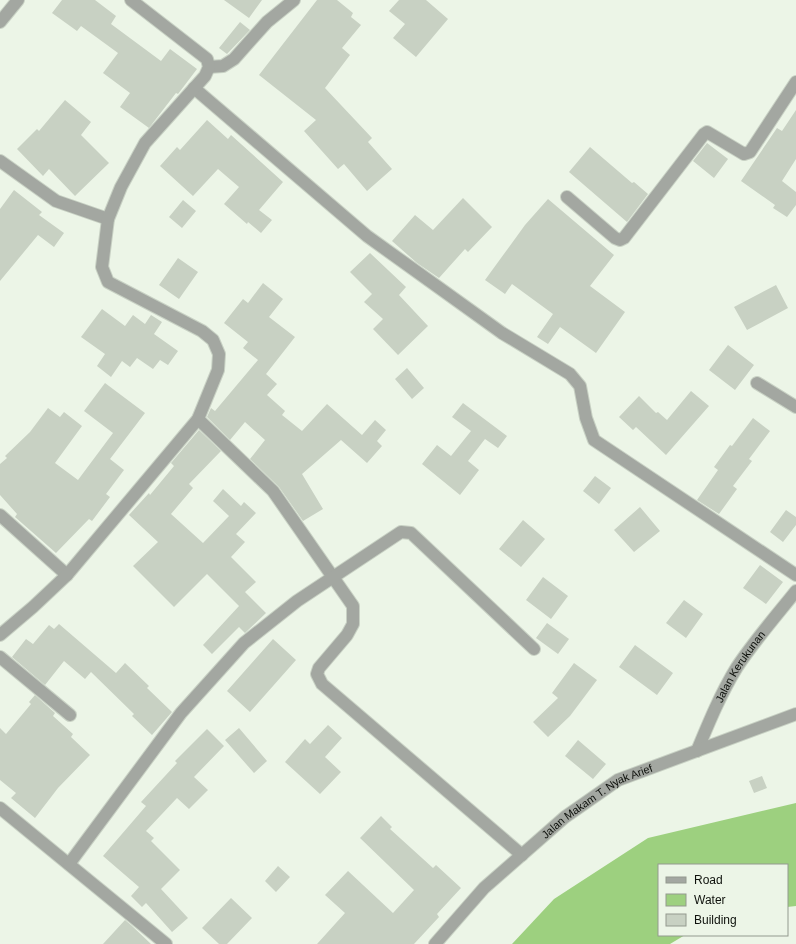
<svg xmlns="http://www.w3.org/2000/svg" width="796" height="944" font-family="Helvetica,sans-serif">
  <rect width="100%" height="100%" fill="#ecf5e7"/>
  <path fill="#9dd07f" d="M 796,803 L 796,906 L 787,907 L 787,865 L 659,865 L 659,935 L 685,935 L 670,944 L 512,944 L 554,899 L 648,838 Z"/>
  <path fill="#c8d1c3" d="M 62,0 L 95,0 L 116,16 L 111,24 L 161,61 L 170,49 L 197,69 L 178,94 L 176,93 L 149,128 L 120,107 L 130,93 L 103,73 L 118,53 L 81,26 L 77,31 L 52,13 Z
    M 224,0 L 262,0 L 249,18 Z
    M 317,0 L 337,0 L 353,13 L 351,17 L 361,25 L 342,48 L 350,55 L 325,88 L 372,138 L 368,142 L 392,169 L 367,191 L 344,164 L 338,169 L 304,131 L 316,120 L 259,75 Z
    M 399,0 L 426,0 L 448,19 L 416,57 L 393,38 L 405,24 L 389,11 Z
    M 240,22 L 250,30 L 227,54 L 219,48 Z
    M 65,100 L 91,122 L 81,135 L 109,163 L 75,196 L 49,169 L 43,176 L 17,149 L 37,129 L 39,131 Z
    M 796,110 L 796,159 L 782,181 L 796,192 L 796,205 L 787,217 L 773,208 L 775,205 L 741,181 L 777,128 L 782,131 Z
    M 207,120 L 228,139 L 231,135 L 283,182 L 259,210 L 272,220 L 261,233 L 248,222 L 247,224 L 224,204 L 239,187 L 218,169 L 193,196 L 160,166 L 177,147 L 180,150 Z
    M 707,143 L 728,159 L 714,178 L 693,161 Z
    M 590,147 L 632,183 L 634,182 L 648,194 L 627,222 L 569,172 Z
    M 14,190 L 42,212 L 39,215 L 64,233 L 54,247 L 38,235 L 0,281 L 0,209 Z
    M 463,198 L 492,227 L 468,252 L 465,249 L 439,278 L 417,263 L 392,241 L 415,215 L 433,230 Z
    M 548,199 L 614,255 L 590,286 L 625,312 L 596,353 L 560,327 L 548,344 L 537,337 L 553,314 L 512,284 L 505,294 L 485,280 L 525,225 Z
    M 183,200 L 196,211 L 182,228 L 169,217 Z
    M 370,253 L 406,287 L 399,295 L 428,326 L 398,355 L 373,329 L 383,319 L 364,302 L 372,294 L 350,272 Z
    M 178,258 L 198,272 L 179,299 L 159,285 Z
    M 263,283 L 283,299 L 269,317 L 295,337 L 266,374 L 277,384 L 267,395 L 285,411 L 282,415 L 302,431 L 327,404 L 362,435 L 375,420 L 386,430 L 377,441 L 382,446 L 367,463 L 341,440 L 302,474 L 323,509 L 303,521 L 279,487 L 250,459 L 265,440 L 245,422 L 230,440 L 207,417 L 211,408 L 215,411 L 258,360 L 243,348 L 248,342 L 224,323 L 243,299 L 248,303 Z
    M 776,285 L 788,308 L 747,330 L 734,307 Z
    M 102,309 L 125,326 L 133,315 L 145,324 L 151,315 L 162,322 L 154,334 L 178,351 L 168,365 L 160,360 L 153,369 L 137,358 L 130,367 L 122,361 L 111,377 L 97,366 L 105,354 L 81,337 Z
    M 728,345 L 754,365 L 735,390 L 709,370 Z
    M 407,368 L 424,388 L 412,399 L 395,379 Z
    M 105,383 L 145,413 L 110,459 L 124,470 L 106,494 L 110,497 L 92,521 L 89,519 L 56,553 L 15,517 L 17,514 L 0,495 L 0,464 L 7,458 L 5,456 L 30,432 L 48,408 L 60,417 L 64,412 L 82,426 L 55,463 L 78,480 L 113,433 L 84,411 Z
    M 691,391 L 709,406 L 666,455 L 636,427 L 633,430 L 619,417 L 639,396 L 656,413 L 658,412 L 667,420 Z
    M 463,403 L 507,436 L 498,448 L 485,439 L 468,461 L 479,470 L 460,495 L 422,464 L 437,445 L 451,456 L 471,431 L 452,417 Z
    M 753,418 L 770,431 L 749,459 L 752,461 L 733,486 L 737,489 L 719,514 L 697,500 L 718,470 L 714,467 L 730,445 L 732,446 Z
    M 199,430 L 221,451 L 189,484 L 193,488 L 171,514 L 203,543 L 229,516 L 213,501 L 223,489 L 241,506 L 244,502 L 256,513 L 236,534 L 245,542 L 231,557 L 256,582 L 245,592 L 266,613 L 245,633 L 239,627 L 212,654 L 203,645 L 239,606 L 207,574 L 174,607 L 133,566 L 158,542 L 129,515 L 149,493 L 150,495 L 174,466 L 171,463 Z
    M 595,476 L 611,488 L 599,504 L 583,491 Z
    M 640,507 L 660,531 L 634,552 L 614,530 Z
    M 786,510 L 796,517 L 796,525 L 783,542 L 770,532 Z
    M 523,520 L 545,539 L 521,567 L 499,549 Z
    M 760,565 L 783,582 L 766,604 L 743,588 Z
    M 543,577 L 568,596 L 551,619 L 526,600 Z
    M 684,600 L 703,614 L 686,638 L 666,623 Z
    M 547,623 L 569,639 L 558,654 L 536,638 Z
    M 59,624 L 116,673 L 125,663 L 149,686 L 147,688 L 172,712 L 152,735 L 132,716 L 134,714 L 91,672 L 85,679 L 64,661 L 45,685 L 12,657 L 26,639 L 33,644 L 49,625 L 54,629 Z
    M 273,639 L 296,660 L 250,712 L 227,691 Z
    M 635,645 L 673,673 L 657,695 L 619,667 Z
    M 574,663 L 597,680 L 570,716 L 548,737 L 533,722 L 558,698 L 552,693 Z
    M 35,695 L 55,713 L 53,716 L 73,734 L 71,737 L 90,755 L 58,788 L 35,818 L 11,798 L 16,793 L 0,780 L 0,728 L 6,734 L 31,704 L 29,702 Z
    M 328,725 L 342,738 L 325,757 L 341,772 L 320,794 L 285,762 L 305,739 L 310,744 Z
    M 239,728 L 267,761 L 254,773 L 225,740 Z
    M 207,729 L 224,746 L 194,777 L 208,790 L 189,809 L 177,798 L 146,831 L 154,838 L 151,841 L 180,870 L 161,889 L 188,918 L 172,932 L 146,903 L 142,907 L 131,896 L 139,887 L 103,856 L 146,806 L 141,802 L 177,763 L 175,761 Z
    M 578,740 L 606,764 L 593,779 L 565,756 Z
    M 762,776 L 767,788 L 754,793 L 749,781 Z
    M 381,816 L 392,827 L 390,829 L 433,868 L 436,865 L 461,888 L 437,914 L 439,917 L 414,944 L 317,944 L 345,913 L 325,895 L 348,871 L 393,913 L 414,890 L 360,838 Z
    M 278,866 L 290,877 L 276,892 L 265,881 Z
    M 231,898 L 252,918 L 227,944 L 219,944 L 202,928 Z
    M 125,920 L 131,925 L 151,944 L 103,944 Z"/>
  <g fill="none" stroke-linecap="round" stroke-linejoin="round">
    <g stroke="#c8d1c4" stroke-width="14">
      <g id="minor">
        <path d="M 0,22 L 18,0"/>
        <path d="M 209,67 L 223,66 L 234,59 L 267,22 L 294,0"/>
        <path d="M 194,88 L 367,236 L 502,333 L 570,374 L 580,386 L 586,418 L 594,440 L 796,575"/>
        <path d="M 0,161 L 56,201 L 108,219"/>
        <path d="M 567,197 L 615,238 L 620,240 L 624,238 L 704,134 L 707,132 L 744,154 L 750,152 L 796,82"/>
        <path d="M 757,383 L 796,407"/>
        <path d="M 198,419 L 273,491 L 353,606 L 353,624 L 347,635 L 319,668 L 317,674 L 322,684 L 522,855"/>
        <path d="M 0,515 L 67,575"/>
        <path d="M 0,635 L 33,607 L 67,575 L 198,419 L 218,370 L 219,354 L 213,340 L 202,331 L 108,282 L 102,267 L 108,219 L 121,187 L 145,143 L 205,76 L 209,67 L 207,59 L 131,0"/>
        <path d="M 0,657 L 70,715"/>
        <path id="s1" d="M 697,751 C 709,722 721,693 737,667 C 755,640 776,616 796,591"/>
        <path d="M 0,808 L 166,944"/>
        <path d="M 69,864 L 181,713 L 244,643 L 297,601 L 401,532 L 411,533 L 534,649"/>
        <path id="s2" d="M 435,944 L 484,888 L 565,817 L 618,780 L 796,714"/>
      </g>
    </g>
    <use href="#minor" stroke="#a3a7a1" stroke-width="12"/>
  </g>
  <g text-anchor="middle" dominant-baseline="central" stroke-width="3" stroke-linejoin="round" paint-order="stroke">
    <g font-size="11" fill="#0e110c" stroke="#ecf5e7">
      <text stroke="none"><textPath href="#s1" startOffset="95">Jalan Kerukunan</textPath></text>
      <text stroke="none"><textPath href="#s2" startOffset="218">Jalan Makam T. Nyak Arief</textPath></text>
    </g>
  </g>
  <rect x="658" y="864" width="130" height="72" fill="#ecf5e7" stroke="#939a8f"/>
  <rect x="666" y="877" width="20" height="6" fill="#a3a7a1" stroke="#939a8f"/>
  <text x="694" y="884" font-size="12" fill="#0e110c">Road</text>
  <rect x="666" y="894" width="20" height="12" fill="#9dd07f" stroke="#939a8f"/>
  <text x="694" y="904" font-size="12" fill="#0e110c">Water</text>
  <rect x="666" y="914" width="20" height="12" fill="#c8d1c3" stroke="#939a8f"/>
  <text x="694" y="924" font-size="12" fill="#0e110c">Building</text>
</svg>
